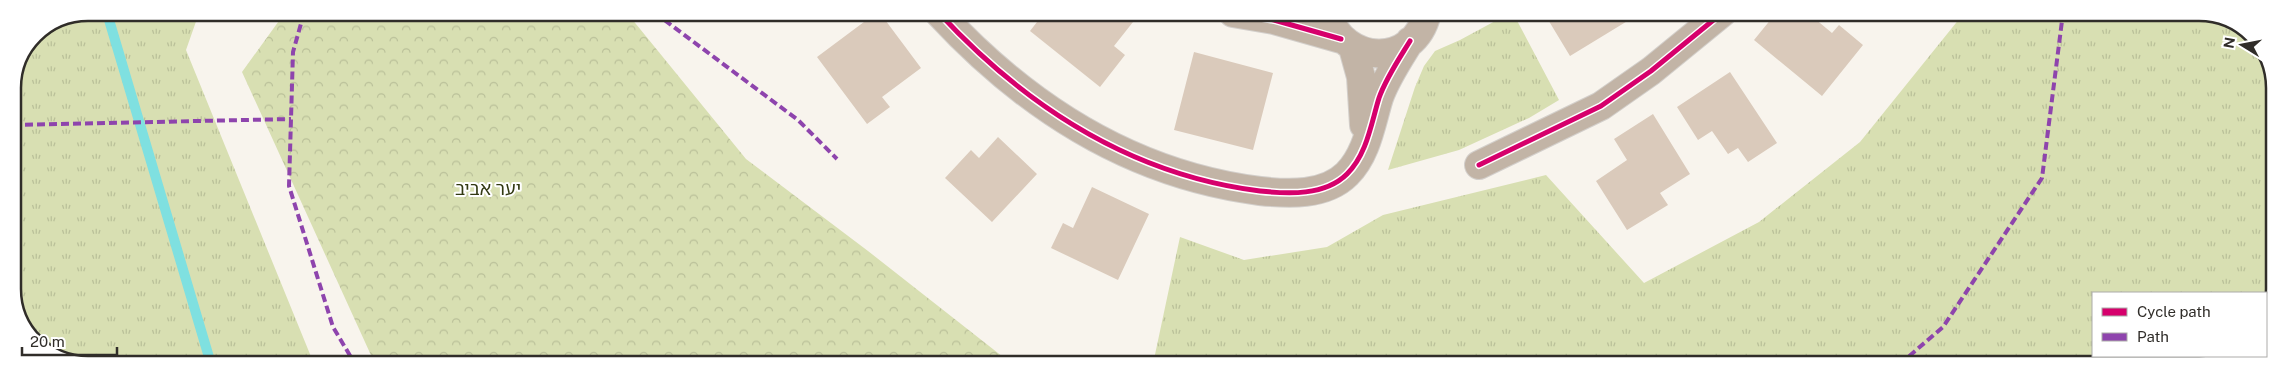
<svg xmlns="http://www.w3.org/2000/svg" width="2287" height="377" font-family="'Public Sans','Noto Sans Hebrew',sans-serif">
  <defs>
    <pattern id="grass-tufts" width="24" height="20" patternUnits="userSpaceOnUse" patternTransform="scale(1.25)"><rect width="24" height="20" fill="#d8dfb2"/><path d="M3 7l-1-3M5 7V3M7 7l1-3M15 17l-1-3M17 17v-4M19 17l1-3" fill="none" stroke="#bac099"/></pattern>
    <pattern id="forest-crowns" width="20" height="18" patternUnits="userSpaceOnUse" patternTransform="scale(1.25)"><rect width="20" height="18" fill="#d8dfb2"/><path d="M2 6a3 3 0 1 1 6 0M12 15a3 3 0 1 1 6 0" fill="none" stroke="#bac099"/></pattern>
  </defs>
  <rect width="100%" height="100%" fill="#f8f4ed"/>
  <path fill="url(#grass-tufts)" d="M 88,13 L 199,13 L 186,50 L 314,364 L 79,364 L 38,346 L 15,308 L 13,88 L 35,34 Z
    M 1510,13 L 1513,13 L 1559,100 L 1529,118 L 1459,150 L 1388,170 L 1415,87 L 1424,66 L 1435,51 L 1460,40 Z
    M 1964,13 L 2208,13 L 2249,31 L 2273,73 L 2274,298 L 2266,314 L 2266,293 L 2093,293 L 2093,356 L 2222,356 L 2199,364 L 1153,364 L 1180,237 L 1244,260 L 1327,247 L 1383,215 L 1546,175 L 1644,283 L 1759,222 L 1860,142 Z"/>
  <path fill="url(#forest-crowns)" d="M 282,13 L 627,13 L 746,159 L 868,251 L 1012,364 L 375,364 L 242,72 L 281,18 Z"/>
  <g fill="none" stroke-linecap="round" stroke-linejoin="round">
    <path stroke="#7fe0e0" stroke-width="10" d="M 107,13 L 211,364"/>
  </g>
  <path fill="#dacabb" d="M 876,13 L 880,13 L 921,68 L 882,97 L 890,107 L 867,124 L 817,57 Z
    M 1044,13 L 1121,13 L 1133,22 L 1114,46 L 1125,55 L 1100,87 L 1030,31 Z
    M 1544,13 L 1632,13 L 1634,17 L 1570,56 Z
    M 1776,13 L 1808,13 L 1832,33 L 1839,25 L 1863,45 L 1822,96 L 1754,40 Z
    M 1194,52 L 1273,73 L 1253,150 L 1174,130 Z
    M 1730,72 L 1777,143 L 1748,162 L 1738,148 L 1728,154 L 1712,131 L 1698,140 L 1677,107 Z
    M 1653,114 L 1690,174 L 1660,193 L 1668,205 L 1627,230 L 1596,181 L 1627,160 L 1614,139 Z
    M 998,137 L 1037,174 L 992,222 L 945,178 L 971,150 L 979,158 Z
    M 1092,187 L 1149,214 L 1118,280 L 1051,248 L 1063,223 L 1073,228 Z"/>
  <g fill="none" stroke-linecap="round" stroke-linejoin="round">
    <g stroke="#d3cfcb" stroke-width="30">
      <path id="minor" d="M 939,13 C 1026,107 1132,175 1260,191 C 1288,194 1325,196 1347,174 C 1367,154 1371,124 1379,98 C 1386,78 1399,59 1410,41
        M 1233,13 L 1274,20 L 1341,39
        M 1327,13 C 1344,66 1414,68 1427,13
        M 1353,48 L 1361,77 L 1364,125
        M 1479,165 L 1601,106 L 1651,71 L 1722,13"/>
    </g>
    <use href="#minor" stroke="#c2b4a6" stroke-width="28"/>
    <path stroke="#8e44ad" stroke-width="4" stroke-dasharray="8 4" stroke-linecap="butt" d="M 304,13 L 293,52 L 289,186 L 333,327 L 355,364
      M 655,13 L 798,120 L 837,159
      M 13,125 L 291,119
      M 1900,364 L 1943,327 L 2042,178 L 2063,13"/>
    <g stroke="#fff" stroke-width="8">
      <path id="cycleway" d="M 939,13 C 1026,107 1132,175 1260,191 C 1288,194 1325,196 1347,174 C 1367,154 1371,124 1379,98 C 1386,78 1399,59 1410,41
        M 1233,13 L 1274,20 L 1341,39
        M 1479,165 L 1601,106 L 1651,71 L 1722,13"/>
    </g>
    <use href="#cycleway" stroke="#d6006c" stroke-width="5"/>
  </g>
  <g text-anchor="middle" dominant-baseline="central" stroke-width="4" stroke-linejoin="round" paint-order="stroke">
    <g font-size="18" fill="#323912" stroke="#fff">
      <text x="488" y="188">יער אביב</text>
    </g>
  </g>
  <path d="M0 0H2287V377H0ZM88 21H2199A67 67 0 0 1 2266 88V289A67 67 0 0 1 2199 356H88A67 67 0 0 1 21 289V88A67 67 0 0 1 88 21Z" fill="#fff" fill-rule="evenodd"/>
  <path fill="none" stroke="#302d29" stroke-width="2.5" d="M88 21H2199A67 67 0 0 1 2266 88V289A67 67 0 0 1 2199 356H88A67 67 0 0 1 21 289V88A67 67 0 0 1 88 21Z"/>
  <rect x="2092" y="292" width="175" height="65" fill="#ffffff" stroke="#acaba9"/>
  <rect x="2102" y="308" width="25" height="8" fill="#d6006c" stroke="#acaba9"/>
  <text x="2137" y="317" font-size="15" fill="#302d29">Cycle path</text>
  <rect x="2102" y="333" width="25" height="8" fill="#8e44ad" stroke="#acaba9"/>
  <text x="2137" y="342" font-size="15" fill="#302d29">Path</text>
  <g transform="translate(2242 45) rotate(280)" stroke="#ffffff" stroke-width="4" paint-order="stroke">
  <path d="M0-4L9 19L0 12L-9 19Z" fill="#302d29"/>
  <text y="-8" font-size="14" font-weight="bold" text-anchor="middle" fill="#302d29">N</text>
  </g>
  <path d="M22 347v8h95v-8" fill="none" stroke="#302d29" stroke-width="2.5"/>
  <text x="30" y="347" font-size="15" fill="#302d29" stroke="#ffffff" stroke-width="4" paint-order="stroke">20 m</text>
</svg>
